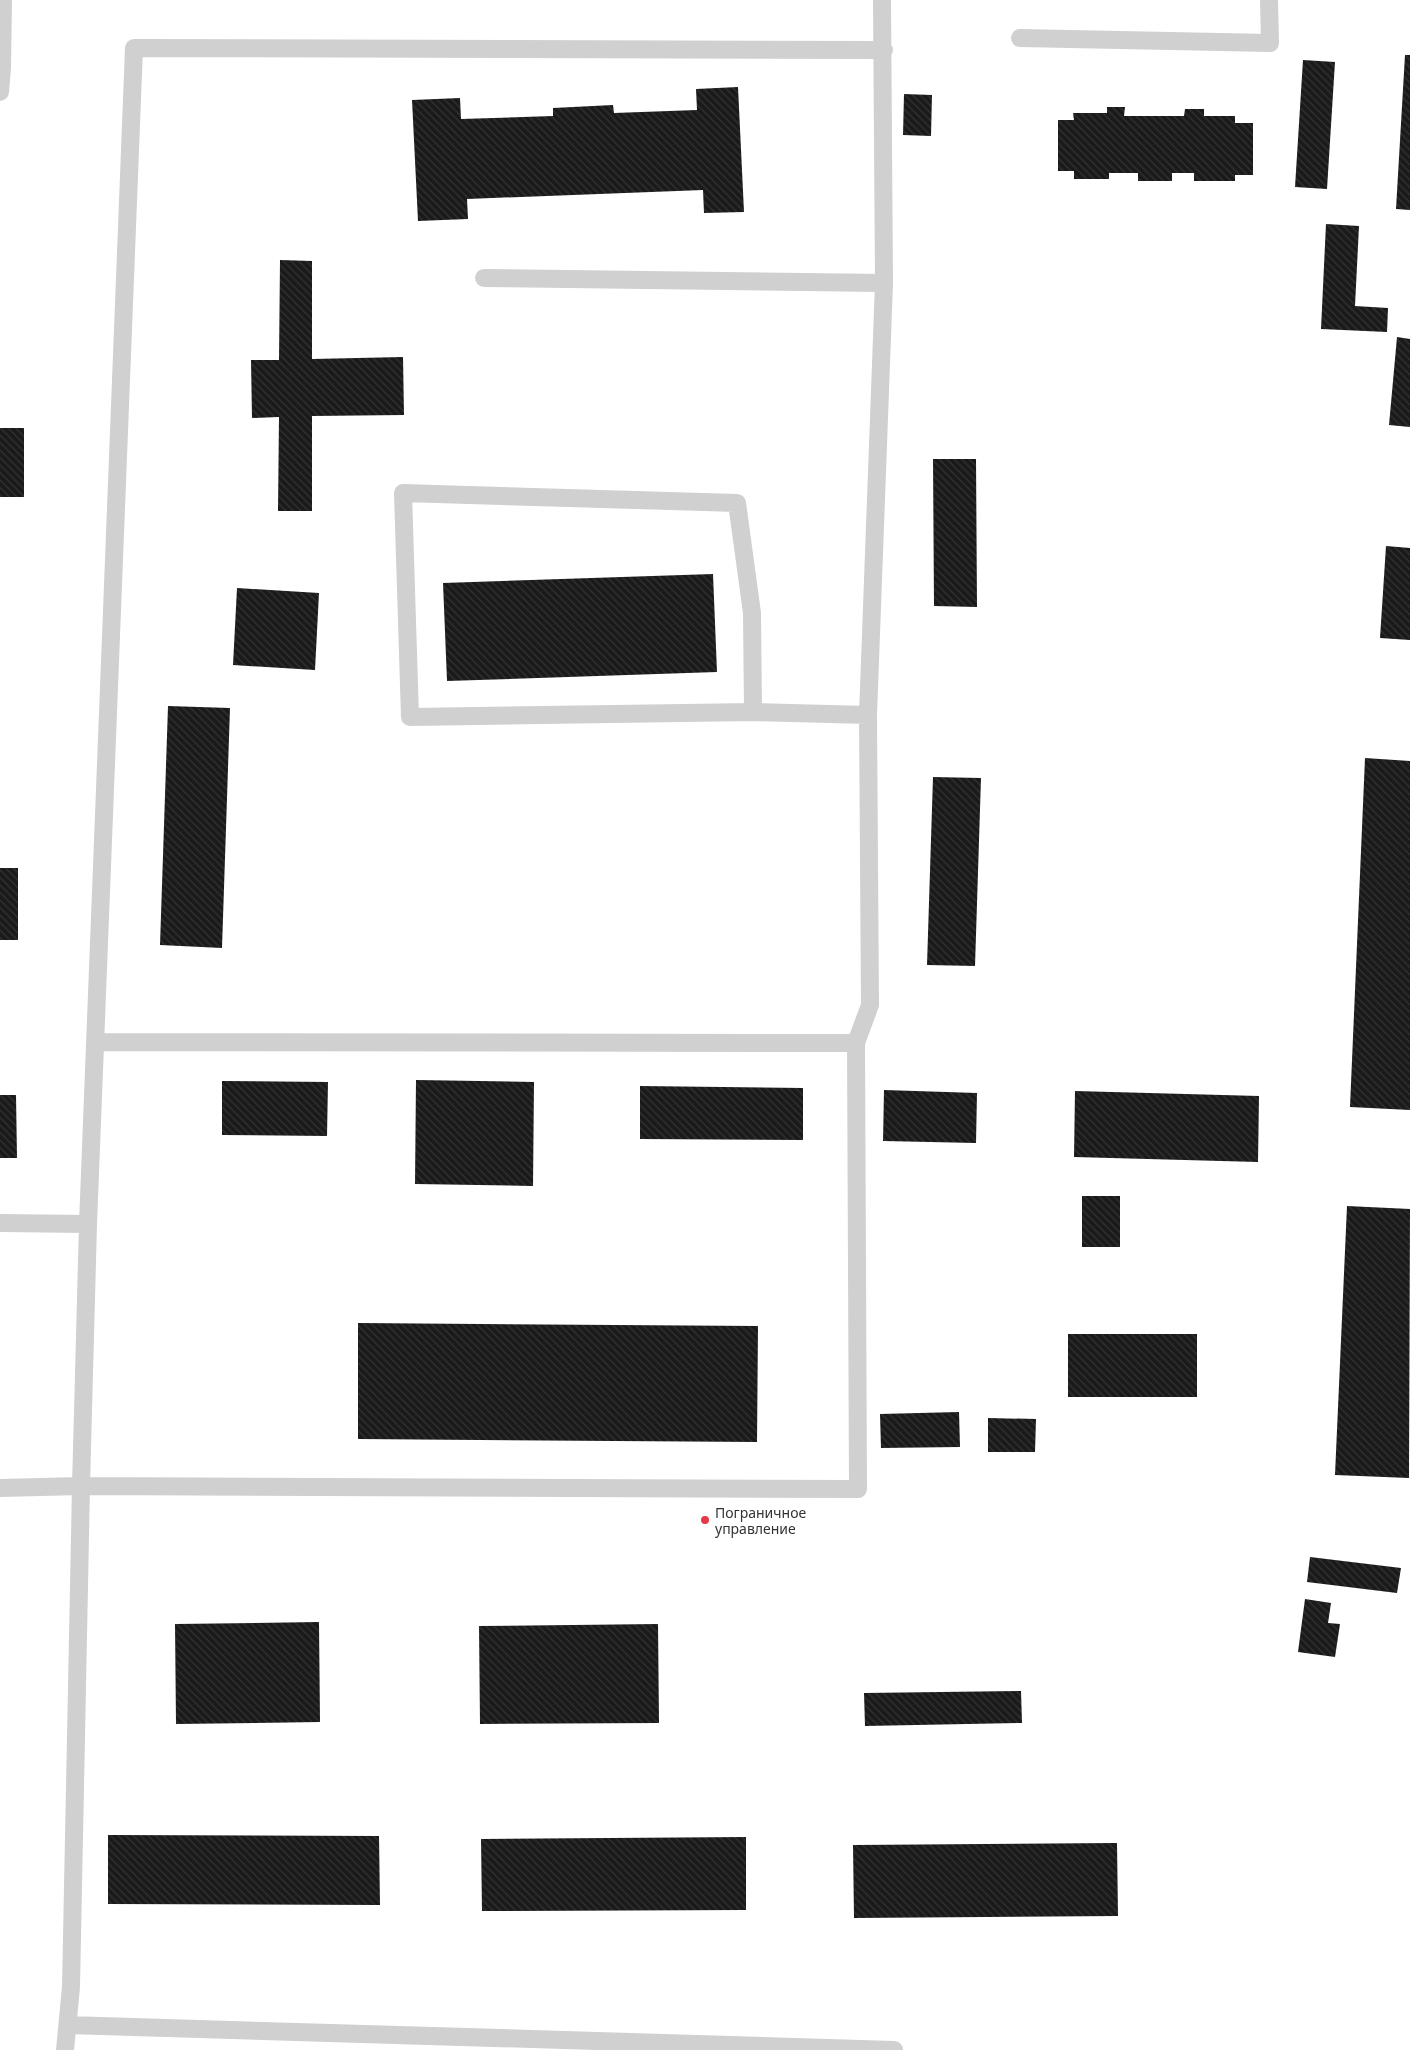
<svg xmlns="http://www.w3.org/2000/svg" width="1410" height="2050" font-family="'Noto Sans',sans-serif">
  <defs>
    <pattern id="building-back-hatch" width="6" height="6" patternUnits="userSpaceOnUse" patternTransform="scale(1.25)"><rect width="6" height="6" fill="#1a1a1a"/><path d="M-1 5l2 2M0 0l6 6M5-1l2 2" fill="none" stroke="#333"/></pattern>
  </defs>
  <rect width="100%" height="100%" fill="#fff"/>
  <path fill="url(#building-back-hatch)" d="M 1405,55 L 1410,55 L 1410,210 L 1396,209 Z
    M 1303,60 L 1335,62 L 1327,189 L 1295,187 Z
    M 738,87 L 744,212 L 704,213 L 703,190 L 467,199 L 468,219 L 418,221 L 412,100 L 460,98 L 461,119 L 553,116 L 553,108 L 613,105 L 614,113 L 697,110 L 696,89 Z
    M 904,94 L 932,95 L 931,136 L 903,135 Z
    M 1107,107 L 1125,107 L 1124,116 L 1184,116 L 1185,109 L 1204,109 L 1204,116 L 1235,116 L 1235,123 L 1253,123 L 1253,175 L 1235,175 L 1235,181 L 1194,181 L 1194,173 L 1172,173 L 1172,181 L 1138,181 L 1138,173 L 1109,173 L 1109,179 L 1074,179 L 1074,171 L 1058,171 L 1058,120 L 1074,120 L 1073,113 L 1107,113 Z
    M 1326,224 L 1359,226 L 1355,306 L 1388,308 L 1387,332 L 1321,329 Z
    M 280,260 L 312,261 L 312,359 L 403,357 L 404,415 L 312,416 L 312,511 L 278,511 L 279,417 L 252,418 L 251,360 L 279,360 Z
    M 1397,337 L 1410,339 L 1410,427 L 1389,425 Z
    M 0,428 L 24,428 L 24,497 L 0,497 Z
    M 933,459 L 976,459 L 977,607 L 934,606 Z
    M 1386,546 L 1410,548 L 1410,640 L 1380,638 Z
    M 713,574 L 717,672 L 447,681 L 443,583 Z
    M 237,588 L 319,593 L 315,670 L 233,665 Z
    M 168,706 L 230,708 L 222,948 L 160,945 Z
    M 1365,758 L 1410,761 L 1410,1110 L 1350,1107 Z
    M 933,777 L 981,778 L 975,966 L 927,965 Z
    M 0,868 L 18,868 L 18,940 L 0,940 Z
    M 416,1080 L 534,1082 L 533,1186 L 415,1184 Z
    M 222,1081 L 328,1082 L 327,1136 L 222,1135 Z
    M 640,1086 L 803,1088 L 803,1140 L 640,1139 Z
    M 884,1090 L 977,1093 L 976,1143 L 883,1141 Z
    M 1075,1091 L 1259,1096 L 1258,1162 L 1074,1157 Z
    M 0,1095 L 16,1095 L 17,1158 L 0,1158 Z
    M 1082,1196 L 1120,1196 L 1120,1247 L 1082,1247 Z
    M 1347,1206 L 1410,1209 L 1409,1478 L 1335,1475 Z
    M 358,1323 L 758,1326 L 757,1442 L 358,1439 Z
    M 1068,1334 L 1197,1334 L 1197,1397 L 1068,1397 Z
    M 959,1412 L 960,1447 L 881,1448 L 880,1414 Z
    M 988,1418 L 1036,1419 L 1035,1452 L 988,1452 Z
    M 1310,1557 L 1401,1568 L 1397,1593 L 1307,1582 Z
    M 1305,1599 L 1331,1603 L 1328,1623 L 1340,1624 L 1335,1657 L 1298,1652 Z
    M 319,1622 L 320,1722 L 176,1724 L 175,1624 Z
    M 658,1624 L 659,1723 L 480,1724 L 479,1626 Z
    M 1021,1691 L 1022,1723 L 865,1726 L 864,1693 Z
    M 108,1835 L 379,1836 L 380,1905 L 108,1904 Z
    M 746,1837 L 746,1910 L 482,1911 L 481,1839 Z
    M 1117,1843 L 1118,1916 L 854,1918 L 853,1845 Z"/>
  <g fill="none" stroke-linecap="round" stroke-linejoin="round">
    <path stroke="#d0d0d0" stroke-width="18" d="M 1020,38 L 1270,43 L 1269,0
      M 0,92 L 2,68 L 3,0
      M 484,278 L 884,283
      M 753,712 L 752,613 L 737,503 L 403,493 L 410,717 L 753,712 L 868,715
      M 95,1042 L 856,1043
      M 0,1223 L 88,1224
      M 0,1488 L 81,1486 L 858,1489 L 856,1043 L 870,1005 L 868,715 L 884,283 L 882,0
      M 68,2025 L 894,2050
      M 65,2050 L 71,1987 L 81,1486 L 88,1224 L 134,48 L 884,50"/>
  </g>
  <circle fill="#e63946" stroke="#fff" stroke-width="2" cx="705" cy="1520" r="5"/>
  <g text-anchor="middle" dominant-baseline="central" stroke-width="5" stroke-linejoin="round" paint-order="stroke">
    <g font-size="14" fill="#333" stroke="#fff" text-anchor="start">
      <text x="715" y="1512">Пограничное<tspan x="715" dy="16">управление</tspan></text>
    </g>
  </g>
</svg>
